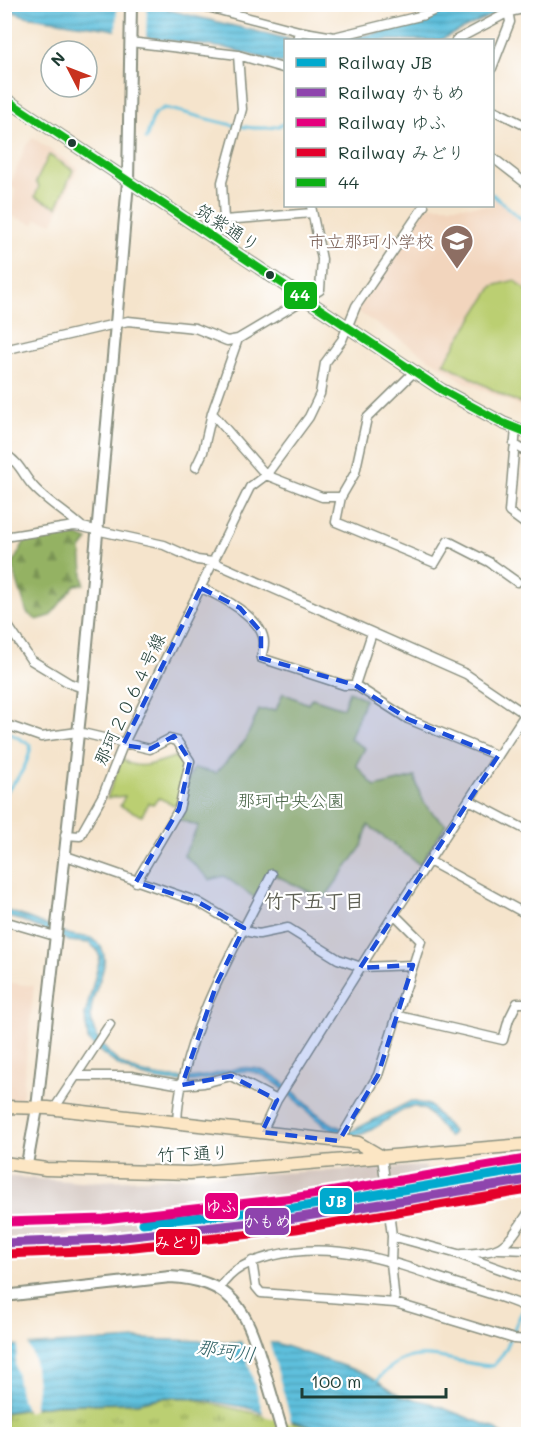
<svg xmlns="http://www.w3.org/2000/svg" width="533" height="1439" font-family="Mali,'Klee One',sans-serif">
  <defs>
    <pattern id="grass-tufts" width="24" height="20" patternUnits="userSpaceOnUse" patternTransform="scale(1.5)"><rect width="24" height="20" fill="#bbcf72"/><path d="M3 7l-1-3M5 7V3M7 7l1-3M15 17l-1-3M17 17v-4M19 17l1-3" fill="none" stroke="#97a95e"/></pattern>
    <pattern id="forest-firs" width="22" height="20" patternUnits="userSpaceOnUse" patternTransform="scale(1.5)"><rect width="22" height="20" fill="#94b264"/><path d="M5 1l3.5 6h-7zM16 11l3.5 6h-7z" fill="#789253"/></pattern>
    <pattern id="water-rules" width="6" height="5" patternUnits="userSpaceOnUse" patternTransform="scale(1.5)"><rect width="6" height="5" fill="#5ec0dd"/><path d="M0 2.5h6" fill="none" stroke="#4d9db4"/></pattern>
  </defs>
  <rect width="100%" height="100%" fill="#fff"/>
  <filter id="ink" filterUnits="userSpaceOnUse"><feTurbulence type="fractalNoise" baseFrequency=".0167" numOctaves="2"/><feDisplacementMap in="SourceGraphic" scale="12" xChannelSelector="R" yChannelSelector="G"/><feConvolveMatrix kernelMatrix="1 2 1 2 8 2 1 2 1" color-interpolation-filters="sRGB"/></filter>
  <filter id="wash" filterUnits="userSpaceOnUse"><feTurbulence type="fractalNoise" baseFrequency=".008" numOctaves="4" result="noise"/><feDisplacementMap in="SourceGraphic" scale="24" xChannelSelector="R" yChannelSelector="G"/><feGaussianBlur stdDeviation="1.35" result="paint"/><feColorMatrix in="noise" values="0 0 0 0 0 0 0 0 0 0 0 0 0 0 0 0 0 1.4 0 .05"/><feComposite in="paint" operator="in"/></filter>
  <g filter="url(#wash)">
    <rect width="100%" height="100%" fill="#f5e4cc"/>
    <path fill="#f2d5bd" d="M 33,138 L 78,168 L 53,223 L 37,219 L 34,224 L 11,216 L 15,190 L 10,185 L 26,145 Z
      M 493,197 L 528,229 L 528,410 L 463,381 L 357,311 L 428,206 L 492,206 Z
      M 4,982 L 34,986 L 22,1098 L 19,1101 L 5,1100 Z"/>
    <path fill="#cfc1ba" d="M 528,1155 L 528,1177 L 524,1174 L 307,1218 L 302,1232 L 225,1217 L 157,1230 L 5,1238 L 4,1176 L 80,1182 L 425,1166 L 426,1169 L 463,1167 Z"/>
    <path fill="url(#grass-tufts)" stroke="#6d8653" stroke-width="1.5" d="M 162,1398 L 188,1398 L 345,1434 L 5,1434 L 5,1413 L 56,1405 L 138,1403 Z"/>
    <path fill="url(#forest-firs)" stroke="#5a784c" stroke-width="1.5" d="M 66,531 L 88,540 L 81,549 L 84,584 L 75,585 L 50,616 L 37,620 L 27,613 L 12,565 L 26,539 Z"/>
    <path fill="#bbcf72" stroke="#6d8653" stroke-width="1.5" d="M 49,155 L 73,170 L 57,207 L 35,197 L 39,186 L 36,182 Z
      M 515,280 L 528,292 L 528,406 L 506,397 L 444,363 L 493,286 Z
      M 349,691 L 365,699 L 350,739 L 365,748 L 356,765 L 375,787 L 415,777 C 420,799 427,811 446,824 L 420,865 L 368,825 L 362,846 L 324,899 L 269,872 L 255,898 L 224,876 L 210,880 L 184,855 L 198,826 L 176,818 L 185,785 L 194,768 L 216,773 L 245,741 L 259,710 L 276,710 L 283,693 L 308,704 L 312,698 L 343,708 Z
      M 174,757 L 188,763 L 176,806 L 159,798 L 153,804 L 148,803 L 142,816 L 120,806 L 125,796 L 107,798 L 122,758 C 136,773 158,762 174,757 Z"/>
    <path fill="url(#water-rules)" stroke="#3e7e88" stroke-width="1.5" d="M 5,4 L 169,5 L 168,10 L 288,39 L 310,40 L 286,40 L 285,60 L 281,63 L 226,48 L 146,37 L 110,29 L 25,16 L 5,9 Z
      M 452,5 L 523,5 L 498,12 L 440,40 L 340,40 C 379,34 417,24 452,5 Z
      M 4,910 C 27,916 47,926 68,934 C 76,937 84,936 91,938 C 94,940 99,944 101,947 C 118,978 62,1008 113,1057 C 134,1077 177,1081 204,1076 C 220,1074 238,1065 254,1068 C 294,1076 312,1125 352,1131 L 411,1101 L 429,1105 L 453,1132 L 449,1137 L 426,1110 L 412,1106 C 392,1113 373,1135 351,1136 C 321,1138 287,1079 253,1072 C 239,1069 221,1076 208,1079 C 159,1088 122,1076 88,1040 L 85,1015 L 100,958 L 97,950 L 89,943 L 69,941 L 23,921 L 5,916 Z
      M 518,1155 L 528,1175 L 528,1186 L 514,1177 L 504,1159 Z
      M 138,1339 L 276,1343 L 367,1374 L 401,1396 L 430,1403 L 494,1428 L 502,1434 L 339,1434 L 244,1407 L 188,1397 L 162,1397 L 139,1402 L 56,1404 L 5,1412 L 5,1347 Z"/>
    <path fill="#f5e4cc" d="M 117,5 L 147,5 L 146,39 L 116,33 Z
      M 241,1339 L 269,1340 L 292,1424 L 264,1416 Z
      M 19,1342 L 27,1342 L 34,1359 L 37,1387 L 34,1410 L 27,1412 L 20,1394 L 15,1364 Z"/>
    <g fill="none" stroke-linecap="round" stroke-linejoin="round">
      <path stroke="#5ec0dd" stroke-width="3" d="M 146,139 L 154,114 L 164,108 C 195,113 255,139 286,123
        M 492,194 L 528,225
        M 4,730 L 31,745 C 28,766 18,779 4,794
        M 376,1382 C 411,1336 446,1364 493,1366 C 513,1347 511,1325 528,1303"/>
    </g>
  </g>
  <g filter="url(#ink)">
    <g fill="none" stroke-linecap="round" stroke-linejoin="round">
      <g stroke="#8a9080" stroke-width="11">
        <path id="minor" d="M 196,4 L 299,31 L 297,40
          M 299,31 L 334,37 L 424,15 L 448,4
          M 456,40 L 509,12 L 528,8
          M 130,42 L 238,55 L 286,69
          M 492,68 L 510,22 L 507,4
          M 496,111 L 528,127
          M 492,157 L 528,185
          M 224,220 L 222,182 L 242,109 L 238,55
          M 211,235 L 224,220 L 312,213
          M 238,339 L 212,413 L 266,475 L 322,497 L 341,497
          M 4,350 L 128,321 L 195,328 L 227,341 L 238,339 L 320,290 L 322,259 L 311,206
          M 414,372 L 367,418 L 355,473 L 341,497 L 336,522 L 435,563 L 448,541 L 489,562 L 517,582
          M 516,428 L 509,512 L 528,526
          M 514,444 L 528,453
          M 4,454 C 19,461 23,475 33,486 C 46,501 67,513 82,527
          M 196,467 L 203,452 L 212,413
          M 4,537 L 74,526 L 82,527 L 164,545 L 197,560 L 213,562 L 466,674 L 528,716
          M 201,588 C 220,596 264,618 264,643 C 264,648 262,653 261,658 L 344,685 L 355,685
          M 4,620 L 31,660 L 69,683 L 83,688
          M 372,633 L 355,685 L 408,719 L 498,756
          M 4,724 L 41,737 L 78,732 L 150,749 L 169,739 L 177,741 L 190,761 L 179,809 L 136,882
          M 469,800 L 528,831
          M 65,835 L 80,836 L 103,795 L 123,745 L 250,487 L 266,475 L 309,417 L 320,394 L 325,363 L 342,340 L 356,306 L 424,206
          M 66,856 L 198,902 L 249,932 L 259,934 L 288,928 L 338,959 L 361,967 L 413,965
          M 429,861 L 528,915
          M 4,921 L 55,936
          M 399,1016 L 503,1040 L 509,1019 L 517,1003 L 528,1003
          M 77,1076 L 131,1076 L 182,1085 L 204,1083 L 231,1076 L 277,1100
          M 54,1109 L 110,1024
          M 177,1124 C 179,1041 235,946 272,874
          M 262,1132 L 277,1100 L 394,914 L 528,710
          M 339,1141 L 378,1075 L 421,941 L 394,914
          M 382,1157 L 392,1236 L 458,1254 L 528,1279
          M 525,1183 L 528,1194
          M 392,1236 L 391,1262 L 395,1303
          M 499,1249 L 528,1250
          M 462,1254 C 505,1251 504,1249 528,1213
          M 252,1261 L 256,1287 L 261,1293 L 395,1303 L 514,1339 L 528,1340
          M 219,1289 C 232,1268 249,1262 271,1256 C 338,1240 392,1262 455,1283 C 479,1291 505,1297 528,1308"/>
      </g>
      <g stroke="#8a9080" stroke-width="14">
        <path id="tertiary" d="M 4,98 L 442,390 L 503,423 L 528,433
          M 27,1164 L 37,1108 L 83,688 L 116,324 L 128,182 L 131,4
          M 4,1296 L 170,1277 C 232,1280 246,1309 262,1363 C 269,1387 276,1411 283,1434"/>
      </g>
      <g stroke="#8a9080" stroke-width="15">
        <path id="secondary" d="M 4,1107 L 48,1108 L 358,1143 L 382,1157
          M 4,1163 L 46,1169 L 190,1173 L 524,1145 L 528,1151"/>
      </g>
      <use href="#minor" stroke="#fff" stroke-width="8"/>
      <use href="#tertiary" stroke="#fff" stroke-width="10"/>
      <use href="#secondary" stroke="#fce6c4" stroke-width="12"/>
      <g stroke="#fff" stroke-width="12">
        <path id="bus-1" d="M 4,98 L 442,390 L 503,423 L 528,433"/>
      </g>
      <use href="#bus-1" stroke="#0cb115" stroke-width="8"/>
      <g stroke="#fff" stroke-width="14">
        <path id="rail-1" d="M 143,1223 L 294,1208 L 528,1169"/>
      </g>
      <g stroke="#fff" stroke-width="14">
        <path id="rail-2" d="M 4,1243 L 106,1239 L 295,1218 L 528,1180"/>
      </g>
      <g stroke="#fff" stroke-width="14">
        <path id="rail-3" d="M 4,1222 L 104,1219 L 293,1198 L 526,1159"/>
      </g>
      <g stroke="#fff" stroke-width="14">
        <path id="rail-4" d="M 5,1254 L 107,1250 L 296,1229 L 528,1190"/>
      </g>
      <use href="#rail-1" stroke="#00a9ce" stroke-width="9"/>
      <use href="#rail-2" stroke="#8e44ad" stroke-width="9"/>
      <use href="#rail-3" stroke="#e5007d" stroke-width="9"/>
      <use href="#rail-4" stroke="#e4002b" stroke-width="9"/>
    </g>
  </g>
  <path fill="#1d4ed8" fill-opacity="0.2" stroke="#1d4ed8" stroke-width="4.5" stroke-dasharray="12 8" stroke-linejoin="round" d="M 201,588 L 240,608 L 261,632 L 261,658 L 355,685 L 408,719 L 498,756 L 360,968 L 413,965 L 378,1075 L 339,1141 L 262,1132 L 277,1100 L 231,1076 L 182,1085 L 217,983 L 244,928 L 198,902 L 136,882 L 179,809 L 190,761 L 174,736 L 150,749 L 123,745 Z"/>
  <defs>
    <g id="school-pin" transform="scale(1.725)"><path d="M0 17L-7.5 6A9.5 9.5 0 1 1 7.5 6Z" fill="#8d6e63" stroke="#fff"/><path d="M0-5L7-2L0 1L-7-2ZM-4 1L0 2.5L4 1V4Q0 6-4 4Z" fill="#fff"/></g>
  </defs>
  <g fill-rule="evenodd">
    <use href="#school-pin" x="457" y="241"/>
  </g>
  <g fill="#1f3d34" stroke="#fff" stroke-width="2">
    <circle cx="72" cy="143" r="5"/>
    <circle cx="270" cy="275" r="5"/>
  </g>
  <g text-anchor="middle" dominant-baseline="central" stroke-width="4.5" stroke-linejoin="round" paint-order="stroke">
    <g font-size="18" fill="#1f3d34" stroke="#fff">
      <text transform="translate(228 227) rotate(33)">筑紫通り</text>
      <text transform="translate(129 699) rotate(-65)">那珂２０６４号線</text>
      <text transform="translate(193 1153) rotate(-2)">竹下通り</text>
    </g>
    <g font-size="18" fill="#785e54" stroke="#fff" text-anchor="end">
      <text x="434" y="241">市立那珂小学校</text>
    </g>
    <g font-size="18" fill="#466244" stroke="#fff">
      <text x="291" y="800">那珂中央公園</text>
    </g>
    <g font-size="20" font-weight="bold" fill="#5f6054" stroke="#fff">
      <text x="314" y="900">竹下五丁目</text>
    </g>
    <g font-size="20" font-style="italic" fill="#326467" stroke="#fff">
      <text transform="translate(226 1350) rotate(8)">那珂川</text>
    </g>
  </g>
  <g stroke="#fff" stroke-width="2">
    <rect x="283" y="281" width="35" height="29" rx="6" fill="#0cb115"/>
    <rect x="319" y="1187" width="34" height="28" rx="6" fill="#00a9ce"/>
    <rect x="204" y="1192" width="35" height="28" rx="6" fill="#e5007d"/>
    <rect x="244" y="1207" width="46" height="29" rx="6" fill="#8e44ad"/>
    <rect x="155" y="1228" width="46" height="28" rx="6" fill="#e4002b"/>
  </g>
  <g font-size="16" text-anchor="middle" font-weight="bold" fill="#fff">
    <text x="300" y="301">44</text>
    <text x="336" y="1207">JB</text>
    <text x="221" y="1212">ゆふ</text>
    <text x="267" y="1227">かもめ</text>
    <text x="178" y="1248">みどり</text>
  </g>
  <rect width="533" height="1439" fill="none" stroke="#fff" stroke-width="24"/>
  <rect x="284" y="39" width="210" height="168" fill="#ffffff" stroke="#a5b1ae" stroke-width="1.5"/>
  <rect x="296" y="58" width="30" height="9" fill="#00a9ce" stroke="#a5b1ae" stroke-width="1.5"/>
  <text x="338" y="69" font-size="18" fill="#1f3d34">Railway JB</text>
  <rect x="296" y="88" width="30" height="9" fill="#8e44ad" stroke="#a5b1ae" stroke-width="1.5"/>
  <text x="338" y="99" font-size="18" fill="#1f3d34">Railway かもめ</text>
  <rect x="296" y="118" width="30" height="9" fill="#e5007d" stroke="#a5b1ae" stroke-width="1.5"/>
  <text x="338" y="129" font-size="18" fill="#1f3d34">Railway ゆふ</text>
  <rect x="296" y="148" width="30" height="9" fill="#e4002b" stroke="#a5b1ae" stroke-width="1.5"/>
  <text x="338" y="159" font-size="18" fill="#1f3d34">Railway みどり</text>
  <rect x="296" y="178" width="30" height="9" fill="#0cb115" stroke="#a5b1ae" stroke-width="1.5"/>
  <text x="338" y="189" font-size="18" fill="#1f3d34">44</text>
  <g transform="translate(69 69) rotate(312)"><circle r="28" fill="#ffffff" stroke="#a5b1ae" stroke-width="1.5"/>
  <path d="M0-4.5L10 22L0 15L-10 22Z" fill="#c8321e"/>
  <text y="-9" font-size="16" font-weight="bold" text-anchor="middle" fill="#1f3d34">N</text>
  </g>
  <path d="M302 1388v9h144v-9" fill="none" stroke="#1f3d34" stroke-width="3"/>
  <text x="311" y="1388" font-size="18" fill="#1f3d34" stroke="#ffffff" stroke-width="4.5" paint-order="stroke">100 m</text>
</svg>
